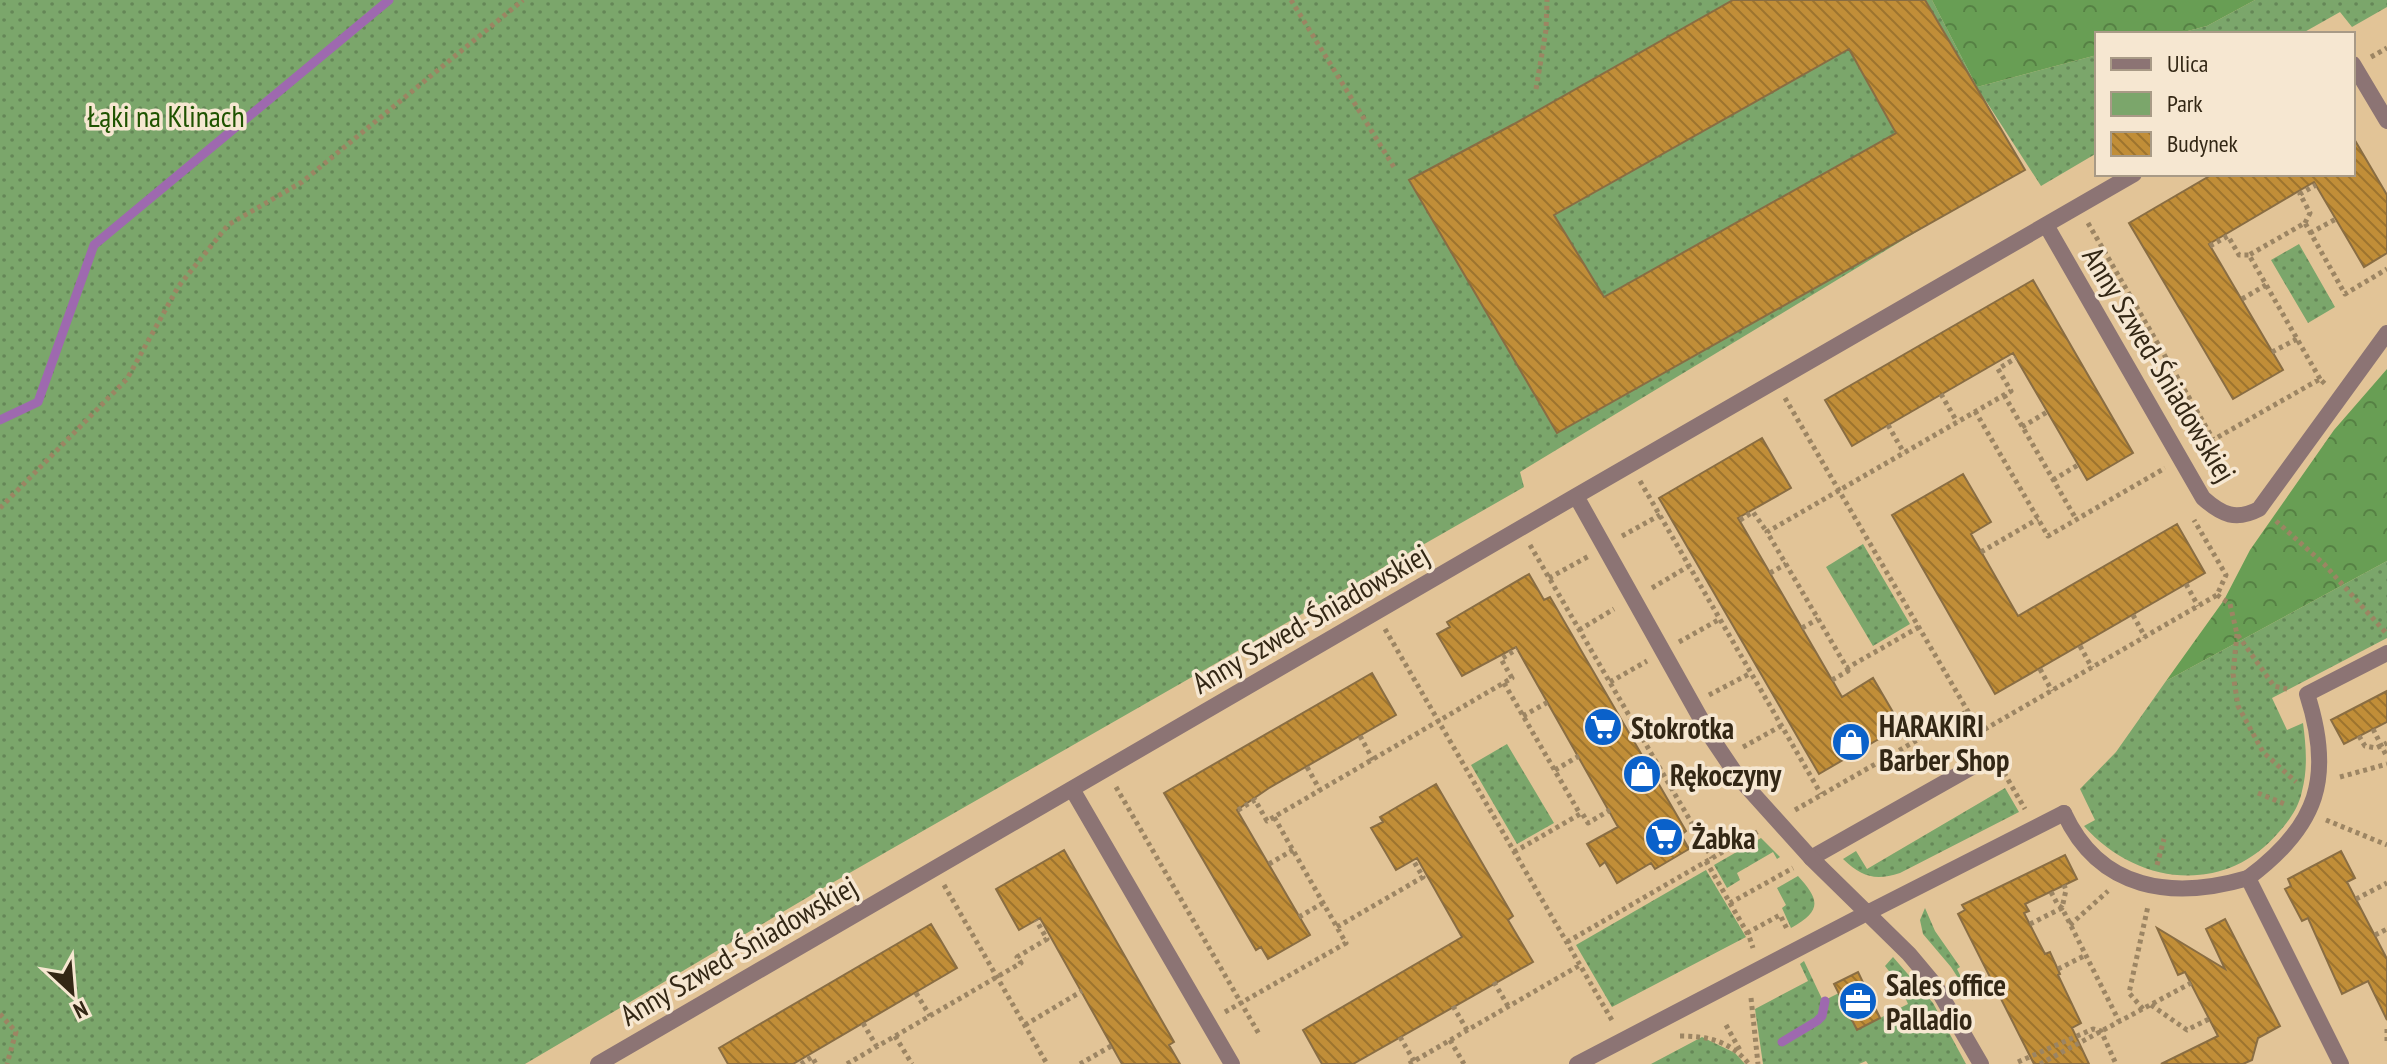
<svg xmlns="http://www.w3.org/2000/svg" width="2387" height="1064" font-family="'PT Sans Narrow',sans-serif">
  <defs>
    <pattern id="green-dots" width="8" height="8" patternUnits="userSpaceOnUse" patternTransform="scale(2)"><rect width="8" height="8" fill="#7ba66b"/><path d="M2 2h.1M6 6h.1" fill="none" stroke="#658757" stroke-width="1.8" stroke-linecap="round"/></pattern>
    <pattern id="forest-crowns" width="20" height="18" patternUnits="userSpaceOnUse" patternTransform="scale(2)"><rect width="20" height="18" fill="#689e54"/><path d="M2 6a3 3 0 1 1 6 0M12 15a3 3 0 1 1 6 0" fill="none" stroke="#568144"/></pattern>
    <pattern id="building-back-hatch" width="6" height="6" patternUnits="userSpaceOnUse" patternTransform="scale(2)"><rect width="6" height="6" fill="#c18e38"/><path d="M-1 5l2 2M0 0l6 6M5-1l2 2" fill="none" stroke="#9d742e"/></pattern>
  </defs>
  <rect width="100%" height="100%" fill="#e2c497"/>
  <path fill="url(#green-dots)" d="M 0,0 L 1932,0 L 1977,87 L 2097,55 L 2097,153 L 2041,186 L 1984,98 L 2020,169 L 1520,472 L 1524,487 L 825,887 L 525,1064 L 0,1064 Z
    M 2255,0 L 2387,0 L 2387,7 L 2352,27 L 2340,12 L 2301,34 L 2176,34 L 2207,26 Z
    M 2299,244 L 2335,307 L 2308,323 L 2271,260 Z
    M 1863,544 L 1910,624 L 1873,646 L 1826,567 Z
    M 2387,561 L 2387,638 L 2272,698 L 2287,730 L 2303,723 C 2306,746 2308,768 2302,791 C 2299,807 2289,821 2278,833 C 2224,896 2136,885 2084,826 L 2095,820 L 2080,789 L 2116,752 L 2166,681 Z
    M 1507,744 L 1554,823 L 1517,844 L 1471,765 Z
    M 2005,788 L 2019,812 L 1900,873 C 1875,881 1862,877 1843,859 L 1856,851 L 1867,869 Z
    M 1761,838 L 1780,857 L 1777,859 L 1773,852 L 1737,873 L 1740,880 L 1727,888 L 1714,865 Z
    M 1706,870 L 1746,937 L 1612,1007 L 1576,945 Z
    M 1798,876 C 1820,900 1822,911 1791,928 L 1782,908 L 1786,905 L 1777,888 Z
    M 1925,908 L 1935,931 L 1958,964 L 1960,967 L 1957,969 L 1973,1001 L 1951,967 L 1923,934 L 1920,920 Z
    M 1893,957 L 1933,1003 L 1966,1064 L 1868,1064 L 1866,1061 L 1859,1064 L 1763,1064 L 1755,1009 L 1808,981 L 1800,964 L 1804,961 L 1823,1001 L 1839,993 L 1858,1029 L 1908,1004 L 1899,984 L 1885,966 Z
    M 1702,1037 L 1735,1053 L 1745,1064 L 1651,1064 Z"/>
  <path fill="url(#forest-crowns)" d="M 1932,0 L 2255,0 L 2207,26 L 2176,34 L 2097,34 L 2097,55 L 1977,87 Z
    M 2387,369 L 2387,561 L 2166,681 L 2224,600 L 2250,550 L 2334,430 Z"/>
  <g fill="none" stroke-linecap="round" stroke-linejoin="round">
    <path stroke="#9e69af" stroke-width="9" d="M 0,420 L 38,402 L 94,245 L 389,0
      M 1782,1042 L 1817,1021 L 1822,1016 L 1825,1001"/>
  </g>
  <path fill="url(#building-back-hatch)" stroke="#896d43" stroke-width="2" fill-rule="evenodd" d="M 1733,0 L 1925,0 L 2025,170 L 1557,433 L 1409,180 L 1514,124 ZM 1849,49 L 1896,133 L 1604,297 L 1554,215 Z
    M 2353,137 L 2387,195 L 2387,253 L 2364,267 L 2314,182 L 2209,244 L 2283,370 L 2233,399 L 2129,223 L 2213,174 L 2353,174 Z
    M 2033,280 L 2133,453 L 2087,480 L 2013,353 L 1852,446 L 1825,400 Z
    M 1762,438 L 1791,488 L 1738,518 L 1842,697 L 1873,678 L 1901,726 L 1819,774 L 1659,498 Z
    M 1963,474 L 1991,522 L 1971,534 L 2018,616 L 2177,524 L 2205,573 L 1995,694 L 1892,515 Z
    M 1529,574 L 1544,600 L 1550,597 L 1686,831 L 1681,835 L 1689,849 L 1655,869 L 1651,863 L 1617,883 L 1605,862 L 1600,866 L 1587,844 L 1618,827 L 1516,647 L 1462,676 L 1437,634 L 1450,627 L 1447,622 Z
    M 1372,673 L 1396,715 L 1269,788 L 1237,810 L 1310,935 L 1268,959 L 1261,947 L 1256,950 L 1164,793 Z
    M 2387,691 L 2387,722 L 2344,744 L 2331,720 Z
    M 1436,784 L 1513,916 L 1508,920 L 1533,962 L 1353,1064 L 1322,1064 L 1303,1030 L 1462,937 L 1417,858 L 1396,870 L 1371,828 L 1383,822 L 1380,817 Z
    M 1064,850 L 1174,1042 L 1169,1045 L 1180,1064 L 1122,1064 L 1040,918 L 1019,930 L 996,889 Z
    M 2341,851 L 2355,878 L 2347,882 L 2387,959 L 2387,1020 L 2368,981 L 2342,994 L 2308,918 L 2302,921 L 2285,889 L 2291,886 L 2288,879 Z
    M 2065,855 L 2077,879 L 2025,904 L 2029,911 L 2024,913 L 2045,954 L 2050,952 L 2060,974 L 2058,975 L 2081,1023 L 2072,1028 L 2089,1064 L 2034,1064 L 1958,914 L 1965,910 L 1962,905 Z
    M 2225,919 L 2280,1026 L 2258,1038 L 2252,1060 L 2243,1064 L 2161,1064 L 2218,1036 L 2185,972 L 2178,975 L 2157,928 L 2225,969 L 2206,929 Z
    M 931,924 L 957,968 L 793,1064 L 728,1064 L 719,1048 Z
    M 1858,972 L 1880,1018 L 1857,1030 L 1834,984 Z"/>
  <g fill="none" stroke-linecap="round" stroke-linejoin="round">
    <path stroke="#9c8563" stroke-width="5" stroke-dasharray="4 4" stroke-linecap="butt" d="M 1291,0 L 1395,169
      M 2371,57 L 2387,48
      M 1536,89 L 1546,30 L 1547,0
      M 2088,223 L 2213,439
      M 2305,223 L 2310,213 L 2300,194 L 2316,185
      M 2310,233 L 2336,219
      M 2210,246 L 2228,236 L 2239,255 L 2249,255
      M 2242,299 L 2266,285
      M 2272,352 L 2297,339
      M 2320,379 L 2249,255 L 2305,223 L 2345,294 L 2387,269
      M 1941,394 L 1957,422
      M 2004,395 L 2076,519
      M 1785,398 L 1980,732 L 2217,595 L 2226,575 L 2194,520
      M 1975,411 L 2048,536 L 2165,468
      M 1888,425 L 1904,453
      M 2022,427 L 2047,412
      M 2197,449 L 2320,379 L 2326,385
      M 2053,480 L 2078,465
      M 1640,481 L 1821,794
      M 0,508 L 127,379 L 178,287 L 228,225 L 302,182 L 523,0
      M 1740,520 L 1753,512 L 1767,532
      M 2276,521 L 2324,564 L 2386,633
      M 1622,536 L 1660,515
      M 1530,545 L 1712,858
      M 1981,552 L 2038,519
      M 1770,573 L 1786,564
      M 1549,578 L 1589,556
      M 2186,584 L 2198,606
      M 1652,588 L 1689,566
      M 2217,595 L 2230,604 L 2237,634 L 2274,686 L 2287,689
      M 2133,615 L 2145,637
      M 1919,627 L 1847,668 L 1767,532 L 2011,391 L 1998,369 L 2016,358
      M 1802,628 L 1818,619
      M 1385,629 L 1613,1022
      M 1579,630 L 1614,609
      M 2237,634 L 2233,674 L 2238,706 L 2263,752 L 2296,782
      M 1679,642 L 1720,619
      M 2080,646 L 2092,668
      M 2040,669 L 2052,691
      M 1832,680 L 1848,671 L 1847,669
      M 1610,682 L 1647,661
      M 1504,683 L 1580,814
      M 1709,695 L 1751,673
      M 1523,716 L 1548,702
      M 2373,729 L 2387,757
      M 1360,736 L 1373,760
      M 1640,736 L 1674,717
      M 2359,736 L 2365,746 L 2376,748 L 2387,743
      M 1743,747 L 1781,726
      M 2000,766 L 2025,809
      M 1307,767 L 1320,790
      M 1555,770 L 1579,756
      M 2340,777 L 2387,764
      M 1116,787 L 1259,1034
      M 1671,789 L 1708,768
      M 2258,793 L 2287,805
      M 1238,810 L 1255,800 L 1267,821 L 1274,817
      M 1795,810 L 1968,711
      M 2326,820 L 2387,845
      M 1514,852 L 1582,813 L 1588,823 L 1610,810
      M 1706,861 L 1730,903 L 1793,868
      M 1269,864 L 1293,850
      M 2157,865 L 2164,839
      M 944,885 L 1047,1064
      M 2051,892 L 2058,905 L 2062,908 L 2066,890 L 2064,885
      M 2356,899 L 2387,883
      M 1730,903 L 1749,936 L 1753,948
      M 1299,917 L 1323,903
      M 2030,924 L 2062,908 L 2119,1021
      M 2070,925 L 2108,891
      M 1337,927 L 1423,877 L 1413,860
      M 1747,933 L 1780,915 L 1788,931
      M 2375,935 L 2387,929
      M 1567,942 L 1759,831
      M 2058,969 L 2086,955
      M 1494,982 L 1508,1006
      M 916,993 L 930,1016
      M 1751,998 L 1758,1064
      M 2151,1005 L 2187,1030 L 2209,1019
      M 1453,1006 L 1467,1030
      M 2143,1009 L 2129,993 L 2148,906
      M 1225,1012 L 1346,943 L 1274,817 L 1512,678 L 1501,659 L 1517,649
      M 0,1014 L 16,1032 L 7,1064
      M 863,1023 L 877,1047
      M 1025,1025 L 1082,991
      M 1726,1025 L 1741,1052
      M 2387,1029 L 2387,1042
      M 895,1036 L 912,1064
      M 1680,1036 C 1708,1036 1730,1041 1749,1064
      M 1400,1037 L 1414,1061
      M 1450,1040 L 1464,1064
      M 2018,1062 L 2093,1029 L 2101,1031 L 2116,1064
      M 801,1064 L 812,1057 L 816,1064
      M 847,1064 L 1021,963 L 1017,957 L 1047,939 L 1036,920
      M 1080,1064 L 1113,1045
      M 1409,1064 L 1580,965
      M 2040,1064 L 2191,983"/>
    <path stroke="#8c7474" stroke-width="16" d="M 1811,858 L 1979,763"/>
    <path stroke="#8c7474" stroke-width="16" d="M 2064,813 C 2100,891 2173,900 2248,878"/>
    <path stroke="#8c7474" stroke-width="16" d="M 2353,64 L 2387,121
      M 2046,225 L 2203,498 C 2222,515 2236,521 2259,509 L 2387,333
      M 1072,789 L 1232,1064
      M 598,1064 L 1576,496
      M 1577,1064 L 1867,913 L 2064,813
      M 1981,1064 L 1935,985 L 1909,954 L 1811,858 L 1738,777 L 1711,737 L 1576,496 L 2134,174
      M 2341,1064 L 2248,878 C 2318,826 2334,777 2307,694 L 2387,653"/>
  </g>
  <defs>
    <g id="supermarket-disc" transform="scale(2)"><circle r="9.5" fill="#0a61ca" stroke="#f6e7d1"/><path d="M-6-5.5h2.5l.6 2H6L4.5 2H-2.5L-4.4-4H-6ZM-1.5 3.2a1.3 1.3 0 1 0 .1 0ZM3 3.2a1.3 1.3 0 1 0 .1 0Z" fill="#fff"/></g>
    <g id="shop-disc" transform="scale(2)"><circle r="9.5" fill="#0a61ca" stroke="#f6e7d1"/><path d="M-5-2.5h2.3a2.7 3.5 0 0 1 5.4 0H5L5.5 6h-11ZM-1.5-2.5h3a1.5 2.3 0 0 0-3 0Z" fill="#fff"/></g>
    <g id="office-disc" transform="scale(2)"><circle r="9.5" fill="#0a61ca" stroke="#f6e7d1"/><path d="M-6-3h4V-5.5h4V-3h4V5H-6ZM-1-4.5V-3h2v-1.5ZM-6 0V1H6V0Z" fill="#fff"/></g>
  </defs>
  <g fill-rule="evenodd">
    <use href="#supermarket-disc" x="1603" y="727"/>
    <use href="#shop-disc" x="1851" y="742"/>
    <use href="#shop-disc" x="1642" y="774"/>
    <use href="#supermarket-disc" x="1664" y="837"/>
    <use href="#office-disc" x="1858" y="1001"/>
  </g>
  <g text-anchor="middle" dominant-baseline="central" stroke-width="7" stroke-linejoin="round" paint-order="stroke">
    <g font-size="30" fill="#1f5301" stroke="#f6e7d1">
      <text x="166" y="115">Łąki na Klinach</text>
    </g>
    <g font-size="30" fill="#332715" stroke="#f6e7d1">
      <text transform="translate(2160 364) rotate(59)">Anny Szwed-Śniadowskiej</text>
      <text transform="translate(1310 618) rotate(-30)">Anny Szwed-Śniadowskiej</text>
      <text transform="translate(738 950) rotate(-30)">Anny Szwed-Śniadowskiej</text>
    </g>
    <g font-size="30" font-weight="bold" fill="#332715" stroke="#f6e7d1" text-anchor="start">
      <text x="1879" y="725">HARAKIRI<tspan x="1879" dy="34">Barber Shop</tspan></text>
      <text x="1631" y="727">Stokrotka</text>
      <text x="1670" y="774">Rękoczyny</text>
      <text x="1692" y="837">Żabka</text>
      <text x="1886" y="984">Sales office<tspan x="1886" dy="34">Palladio</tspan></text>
    </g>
  </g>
  <rect x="2095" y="32" width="260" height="144" fill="#f6e7d1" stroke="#a89a86" stroke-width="2"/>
  <rect x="2111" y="58" width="40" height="12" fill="#8c7474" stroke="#a89a86" stroke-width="2"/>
  <text x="2167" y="72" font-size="24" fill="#332715">Ulica</text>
  <rect x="2111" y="92" width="40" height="24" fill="#7ba66b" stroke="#a89a86" stroke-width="2"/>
  <text x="2167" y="112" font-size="24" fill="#332715">Park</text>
  <rect x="2111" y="132" width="40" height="24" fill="url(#building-back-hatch)" stroke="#a89a86" stroke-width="2"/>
  <text x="2167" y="152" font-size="24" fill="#332715">Budynek</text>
  <g transform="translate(72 992) rotate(154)" stroke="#f6e7d1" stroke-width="6" paint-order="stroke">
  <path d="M0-6L14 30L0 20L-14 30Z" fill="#332715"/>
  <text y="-12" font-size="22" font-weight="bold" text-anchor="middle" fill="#332715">N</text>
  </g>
</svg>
